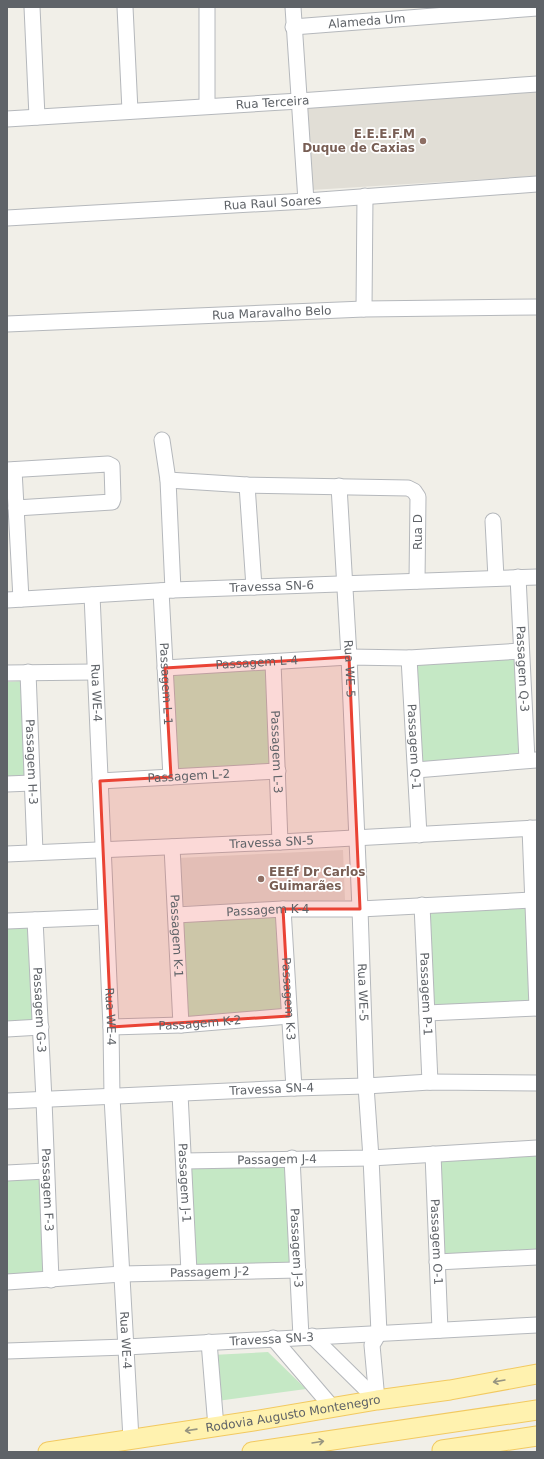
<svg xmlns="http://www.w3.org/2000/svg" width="544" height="1459" font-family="'DejaVu Sans',sans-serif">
  <rect width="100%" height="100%" fill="#f1efe8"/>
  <path fill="#e1ded6" d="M 537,90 L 537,176 L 311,190 L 306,105 Z
    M 343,850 L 345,900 L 180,906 L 178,858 Z"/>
  <path fill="#c5e8c5" d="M 521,651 L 527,760 L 416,770 L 409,658 Z
    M 273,662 L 278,771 L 171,777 L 165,668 Z
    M 25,681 L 27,776 L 7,782 L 7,682 Z
    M 532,900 L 537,1008 L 427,1013 L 422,905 Z
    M 283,909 L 289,1016 L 181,1025 L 176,915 Z
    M 35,920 L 41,1027 L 7,1029 L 7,921 Z
    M 537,1148 L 537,1257 L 437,1262 L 433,1154 Z
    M 292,1158 L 298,1270 L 189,1272 L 184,1161 Z
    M 46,1171 L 51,1280 L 7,1282 L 7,1173 Z
    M 268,1352 L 306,1389 L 217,1401 L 212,1355 Z"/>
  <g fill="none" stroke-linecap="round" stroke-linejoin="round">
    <g stroke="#b5b8bc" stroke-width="17">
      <g id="minor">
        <path d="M 32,7 L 37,117"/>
        <path d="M 125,7 L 130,111"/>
        <path d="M 207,7 L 207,106"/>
        <path d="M 293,7 L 306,201"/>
        <path id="s1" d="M 293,27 L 537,8"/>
        <path id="s2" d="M 7,119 L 299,101 L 537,84"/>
        <path id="s3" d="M 7,218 L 306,201 L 537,184"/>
        <path d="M 364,309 L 365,196"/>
        <path id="s4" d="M 7,324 L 364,309 L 537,307"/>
        <path d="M 162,440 L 168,480 L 173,590"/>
        <path d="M 7,470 L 108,464 L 112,466 L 113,499 L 112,502 L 16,508"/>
        <path d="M 14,470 L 21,599"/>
        <path d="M 168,480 L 247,485 L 408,488 L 414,491 L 418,497 L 417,581"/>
        <path d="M 247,485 L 254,587"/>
        <path id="s5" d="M 339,486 L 349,657 L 360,909 L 366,1086 L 371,1158 L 379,1333 L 372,1345 L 377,1400"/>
        <path d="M 493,521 L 496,578"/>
        <path id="s6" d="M 518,577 L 527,760"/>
        <path id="s7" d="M 161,591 L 171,777"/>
        <path id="s8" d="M 92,595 L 111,1027 L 112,1097 L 131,1439"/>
        <path id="s9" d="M 7,600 L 173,590 L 537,577"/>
        <path id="s10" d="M 409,658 L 419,835"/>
        <path id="s11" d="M 273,662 L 280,842"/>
        <path id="s12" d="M 165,668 L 349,657 L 409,658 L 521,651"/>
        <path id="s13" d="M 28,672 L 35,852"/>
        <path d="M 7,673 L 94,672"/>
        <path d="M 416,770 L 536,760"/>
        <path id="s14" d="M 100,781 L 278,771"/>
        <path d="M 7,784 L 32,783"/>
        <path d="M 530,828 L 537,1008"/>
        <path id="s15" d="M 172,847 L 181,1025"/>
        <path id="s16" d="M 7,854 L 280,842 L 537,828"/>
        <path id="s17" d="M 422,905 L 430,1082"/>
        <path id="s18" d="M 283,909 L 294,1088"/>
        <path id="s19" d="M 176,915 L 283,909 L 360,909 L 532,900"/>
        <path id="s20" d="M 35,920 L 44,1100 L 51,1280"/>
        <path d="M 7,921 L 105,917"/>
        <path d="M 427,1013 L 537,1008"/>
        <path id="s21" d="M 111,1027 L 181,1025 L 289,1016"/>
        <path d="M 7,1029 L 41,1027"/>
        <path id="s22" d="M 180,1094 L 189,1272"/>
        <path id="s23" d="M 7,1101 L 294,1088 L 366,1086 L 430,1082 L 537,1083"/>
        <path id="s24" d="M 433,1154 L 440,1330"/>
        <path id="s25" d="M 292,1158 L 301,1337"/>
        <path id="s26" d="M 184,1161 L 371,1158 L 537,1148"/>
        <path d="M 7,1173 L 46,1171"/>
        <path d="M 437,1262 L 537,1257"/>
        <path id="s27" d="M 7,1282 L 122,1274 L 298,1270"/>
        <path d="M 312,1336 L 377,1400"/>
        <path d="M 273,1338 L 332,1407"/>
        <path d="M 209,1342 L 216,1427"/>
        <path id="s28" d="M 7,1351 L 126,1347 L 537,1325"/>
      </g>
    </g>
    <g stroke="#f2c960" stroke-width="21">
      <g id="major">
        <path d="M 442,1450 L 537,1436"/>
        <path id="s29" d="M 48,1452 L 253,1421 L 377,1400 L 450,1390 L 537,1374"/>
        <path d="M 252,1452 L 537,1410"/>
      </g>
    </g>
    <use href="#minor" stroke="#fff" stroke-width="15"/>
    <use href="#major" stroke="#fff2af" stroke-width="19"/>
  </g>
  <defs><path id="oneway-shaft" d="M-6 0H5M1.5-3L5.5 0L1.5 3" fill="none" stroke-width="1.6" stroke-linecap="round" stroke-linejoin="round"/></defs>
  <g stroke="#979581">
    <use href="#oneway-shaft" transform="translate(499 1381) rotate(170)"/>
    <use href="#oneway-shaft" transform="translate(191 1430) rotate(172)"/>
    <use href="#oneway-shaft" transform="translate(318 1442) rotate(-9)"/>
  </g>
  <path fill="#ea4335" fill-opacity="0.2" stroke="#ea4335" stroke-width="3" stroke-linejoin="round" d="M 349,657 L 360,909 L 283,909 L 289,1016 L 111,1027 L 100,781 L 171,777 L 165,668 Z"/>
  <g fill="#8d6e63" stroke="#fff" stroke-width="1.5">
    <circle cx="423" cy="141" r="4"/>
    <circle cx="261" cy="879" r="4"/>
  </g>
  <g text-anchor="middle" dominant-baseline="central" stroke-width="3.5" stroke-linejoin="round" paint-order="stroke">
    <g font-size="12" fill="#5f6368" stroke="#fff">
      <text stroke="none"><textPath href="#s1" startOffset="74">Alameda Um</textPath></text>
      <text stroke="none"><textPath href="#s2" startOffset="266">Rua Terceira</textPath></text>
      <text stroke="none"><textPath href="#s3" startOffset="266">Rua Raul Soares</textPath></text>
      <text stroke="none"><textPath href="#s4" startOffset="265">Rua Maravalho Belo</textPath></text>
      <text transform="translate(418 532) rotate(-90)">Rua D</text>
      <text stroke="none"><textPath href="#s9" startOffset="265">Travessa SN-6</textPath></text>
      <text stroke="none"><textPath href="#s12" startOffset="92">Passagem L-4</textPath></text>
      <text stroke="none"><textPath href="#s5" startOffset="183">Rua WE-5</textPath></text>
      <text stroke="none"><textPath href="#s6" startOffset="92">Passagem Q-3</textPath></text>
      <text stroke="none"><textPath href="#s7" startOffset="93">Passagem L-1</textPath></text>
      <text stroke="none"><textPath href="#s8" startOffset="98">Rua WE-4</textPath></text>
      <text stroke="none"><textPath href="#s10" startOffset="89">Passagem Q-1</textPath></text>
      <text stroke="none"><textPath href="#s11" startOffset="90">Passagem L-3</textPath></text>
      <text stroke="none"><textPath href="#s13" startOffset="90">Passagem H-3</textPath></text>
      <text stroke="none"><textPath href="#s14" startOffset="89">Passagem L-2</textPath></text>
      <text stroke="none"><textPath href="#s16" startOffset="265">Travessa SN-5</textPath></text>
      <text stroke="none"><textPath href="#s19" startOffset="92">Passagem K-4</textPath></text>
      <text stroke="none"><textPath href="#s15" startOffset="89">Passagem K-1</textPath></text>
      <text stroke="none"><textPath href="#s5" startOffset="507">Rua WE-5</textPath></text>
      <text stroke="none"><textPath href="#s17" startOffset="89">Passagem P-1</textPath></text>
      <text stroke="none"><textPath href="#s18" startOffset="90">Passagem K-3</textPath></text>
      <text stroke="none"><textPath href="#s20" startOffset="90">Passagem G-3</textPath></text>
      <text stroke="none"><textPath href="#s8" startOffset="422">Rua WE-4</textPath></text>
      <text stroke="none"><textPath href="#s21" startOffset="89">Passagem K-2</textPath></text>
      <text stroke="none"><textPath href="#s23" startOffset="265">Travessa SN-4</textPath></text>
      <text stroke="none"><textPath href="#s26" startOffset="93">Passagem J-4</textPath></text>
      <text stroke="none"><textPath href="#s22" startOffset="89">Passagem J-1</textPath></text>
      <text stroke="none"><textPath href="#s20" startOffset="270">Passagem F-3</textPath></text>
      <text stroke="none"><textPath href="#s24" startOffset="88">Passagem O-1</textPath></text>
      <text stroke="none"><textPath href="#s25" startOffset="90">Passagem J-3</textPath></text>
      <text stroke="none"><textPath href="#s27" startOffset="203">Passagem J-2</textPath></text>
      <text stroke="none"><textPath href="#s28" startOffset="265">Travessa SN-3</textPath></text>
      <text stroke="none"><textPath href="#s8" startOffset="746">Rua WE-4</textPath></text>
      <text stroke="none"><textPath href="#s29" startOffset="248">Rodovia Augusto Montenegro</textPath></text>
    </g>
    <g font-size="12" font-weight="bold" fill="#785e54" stroke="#fff" text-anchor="end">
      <text x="415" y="134">E.E.E.F.M<tspan x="415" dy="14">Duque de Caxias</tspan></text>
      <text x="269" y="872" text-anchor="start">EEEf Dr Carlos<tspan x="269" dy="14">Guimarães</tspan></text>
    </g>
  </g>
  <rect width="544" height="1459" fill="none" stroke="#5f6368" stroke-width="16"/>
</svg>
